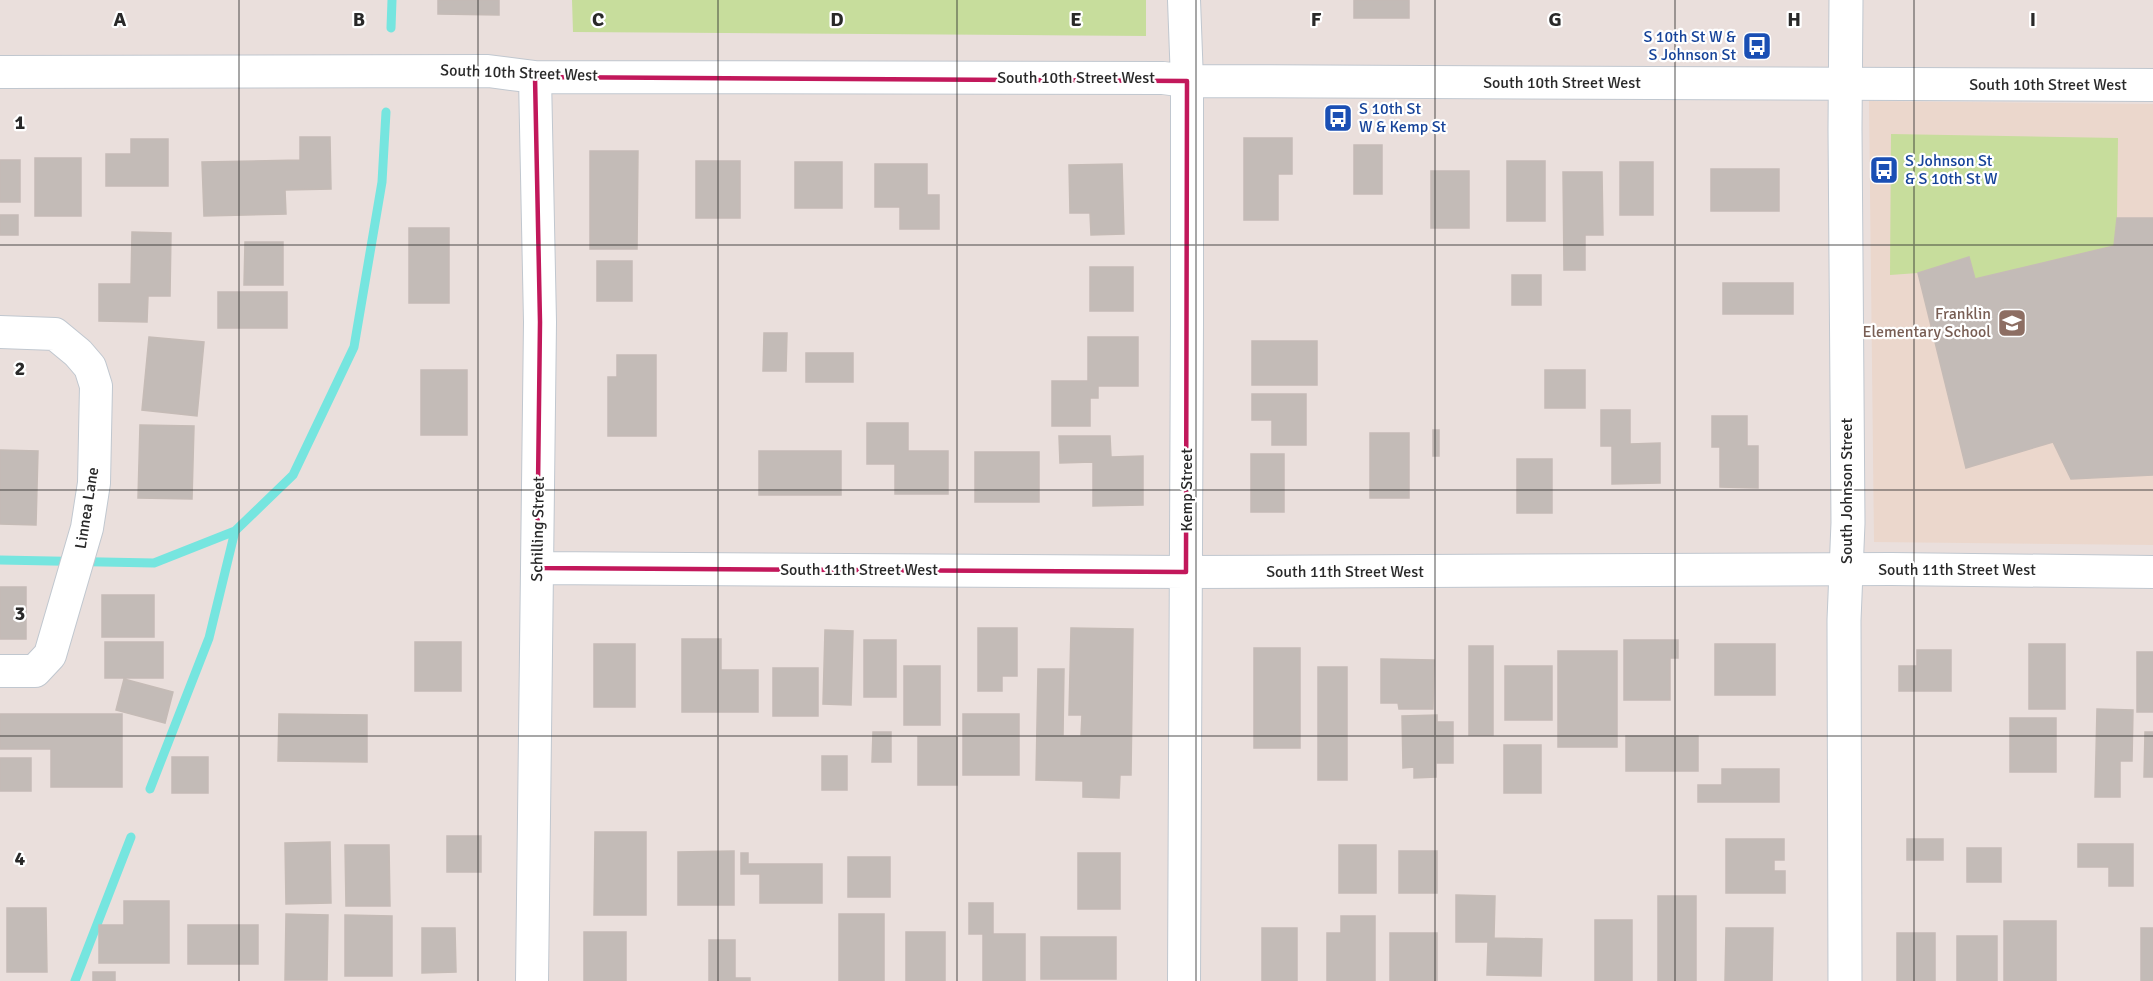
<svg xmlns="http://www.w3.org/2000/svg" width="2153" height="981" font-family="Signika,sans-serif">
  <rect width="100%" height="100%" fill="#eadfdc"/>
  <path fill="#ebd7cc" d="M 1869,101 L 2153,104 L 2153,545 L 1874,542 Z"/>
  <path fill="#c7dd9c" d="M 572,0 L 1146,0 L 1146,36 L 573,32 Z
    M 1891,134 L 2118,138 L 2117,218 L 2114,246 L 1975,279 L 1969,257 L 1918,273 L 1890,275 Z"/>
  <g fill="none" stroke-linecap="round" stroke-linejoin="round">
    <path stroke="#76e5df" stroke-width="9" d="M 391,28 L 392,0
      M 0,560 L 154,563 L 235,531 L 293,475 L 354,347 L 382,182 L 386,112
      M 150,789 L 209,638 L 235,531
      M 75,981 L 131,837"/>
  </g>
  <path fill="#c3bbb7" stroke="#c5bbb6" stroke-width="1.5" d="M 438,0 L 499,0 L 499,15 L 438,14 Z
    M 1354,0 L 1409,0 L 1409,18 L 1354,18 Z
    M 300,137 L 330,137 L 331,189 L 285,190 L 286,214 L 204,216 L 202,162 L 300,160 Z
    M 1244,138 L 1292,138 L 1292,174 L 1278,174 L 1278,220 L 1244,220 Z
    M 131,139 L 168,139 L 168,186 L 106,186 L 106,154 L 131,154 Z
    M 1354,145 L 1382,145 L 1382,194 L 1354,194 Z
    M 590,151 L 638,151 L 637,249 L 590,249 Z
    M 35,158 L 81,158 L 81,216 L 35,216 Z
    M 0,160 L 20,160 L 20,202 L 0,202 Z
    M 696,161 L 740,161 L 740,218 L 696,218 Z
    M 1507,161 L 1545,161 L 1545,221 L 1507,221 Z
    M 795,162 L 842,162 L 842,208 L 795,208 Z
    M 1620,162 L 1653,162 L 1653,215 L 1620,215 Z
    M 875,164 L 927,164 L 927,195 L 939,195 L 939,229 L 900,229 L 900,207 L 875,207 Z
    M 1122,164 L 1124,234 L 1091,235 L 1090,213 L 1070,213 L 1069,165 Z
    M 1711,169 L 1779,169 L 1779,211 L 1711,211 Z
    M 1431,171 L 1469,171 L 1469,228 L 1431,228 Z
    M 1563,172 L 1602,172 L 1603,235 L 1585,235 L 1585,270 L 1564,270 Z
    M 0,215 L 18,215 L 18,235 L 0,235 Z
    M 2117,218 L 2153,218 L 2153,475 L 2071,479 L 2053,442 L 1966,468 L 1918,273 L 1969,257 L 1975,279 L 2114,246 Z
    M 409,228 L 449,228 L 449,303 L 409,303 Z
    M 132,232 L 171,233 L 170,296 L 148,296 L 147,322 L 99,321 L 99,284 L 131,284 Z
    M 245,242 L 283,242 L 283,285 L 244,285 Z
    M 597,261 L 632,261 L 632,301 L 597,301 Z
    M 1090,267 L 1133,267 L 1133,311 L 1090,311 Z
    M 1512,275 L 1541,275 L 1541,305 L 1512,305 Z
    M 1723,283 L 1793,283 L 1793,314 L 1723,314 Z
    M 218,292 L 287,292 L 287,328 L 218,328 Z
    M 764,333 L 787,333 L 786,371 L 763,371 Z
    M 149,337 L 204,342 L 197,416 L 142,410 Z
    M 1088,337 L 1138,337 L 1138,386 L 1098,386 L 1098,398 L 1090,398 L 1090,426 L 1052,426 L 1052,381 L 1088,381 Z
    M 1252,341 L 1317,341 L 1317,385 L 1252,385 Z
    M 806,353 L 853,353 L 853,382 L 806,382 Z
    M 617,355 L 656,355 L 656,436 L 608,436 L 608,377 L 617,377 Z
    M 421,370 L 467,370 L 467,435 L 421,435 Z
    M 1545,370 L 1585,370 L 1585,408 L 1545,408 Z
    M 1252,394 L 1306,394 L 1306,445 L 1272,445 L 1272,420 L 1252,420 Z
    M 1601,410 L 1630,410 L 1630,444 L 1660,443 L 1660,483 L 1612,484 L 1612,446 L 1601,446 Z
    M 1712,416 L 1747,416 L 1747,446 L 1758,446 L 1758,488 L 1720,487 L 1720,447 L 1712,447 Z
    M 867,423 L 908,423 L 908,451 L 948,451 L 948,494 L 895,494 L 895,464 L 867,464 Z
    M 140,425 L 194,426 L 192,499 L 138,498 Z
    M 1433,430 L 1439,430 L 1439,456 L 1433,456 Z
    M 1370,433 L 1409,433 L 1409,498 L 1370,498 Z
    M 1059,436 L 1110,436 L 1111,457 L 1143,456 L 1143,505 L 1093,506 L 1093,462 L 1060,463 Z
    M 0,450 L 38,451 L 36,525 L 0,524 Z
    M 759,451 L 841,451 L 841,495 L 759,495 Z
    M 975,452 L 1039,452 L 1039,502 L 975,502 Z
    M 1251,454 L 1284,454 L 1284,512 L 1251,512 Z
    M 1517,459 L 1552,459 L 1552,513 L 1517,513 Z
    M 0,587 L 26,587 L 26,639 L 0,639 Z
    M 102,595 L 154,595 L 154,637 L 102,637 Z
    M 978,628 L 1017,628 L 1017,676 L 1002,676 L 1002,691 L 978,691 Z
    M 1071,628 L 1133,629 L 1131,775 L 1120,775 L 1119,798 L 1083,797 L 1083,781 L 1036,780 L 1038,669 L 1064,669 L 1063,736 L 1081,736 L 1082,715 L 1069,715 Z
    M 825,630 L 853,631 L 851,705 L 823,704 Z
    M 682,639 L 721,639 L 721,670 L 758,670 L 758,712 L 682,712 Z
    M 864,640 L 896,640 L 896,697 L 864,697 Z
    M 1624,640 L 1678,640 L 1678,658 L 1670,658 L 1670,700 L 1624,700 Z
    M 105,642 L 163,642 L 163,678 L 105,678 Z
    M 415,642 L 461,642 L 461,691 L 415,691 Z
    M 594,644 L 635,644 L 635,707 L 594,707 Z
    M 1715,644 L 1775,644 L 1775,695 L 1715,695 Z
    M 2029,644 L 2065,644 L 2065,709 L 2029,709 Z
    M 1469,646 L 1493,646 L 1493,735 L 1469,735 Z
    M 1254,648 L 1300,648 L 1300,748 L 1254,748 Z
    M 1917,650 L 1951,650 L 1951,691 L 1899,691 L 1899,666 L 1917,666 Z
    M 1558,651 L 1617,651 L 1617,747 L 1558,747 Z
    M 2137,652 L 2153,652 L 2153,712 L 2137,712 Z
    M 1381,659 L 1434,660 L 1433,709 L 1399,709 L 1398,703 L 1381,703 Z
    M 904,666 L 940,666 L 940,725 L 904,725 Z
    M 1505,666 L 1552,666 L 1552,720 L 1505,720 Z
    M 1318,667 L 1347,667 L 1347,780 L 1318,780 Z
    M 773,668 L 818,668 L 818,716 L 773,716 Z
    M 124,679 L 173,692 L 165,723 L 116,710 Z
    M 2097,709 L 2133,710 L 2132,761 L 2120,761 L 2120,797 L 2095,797 Z
    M 0,714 L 122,714 L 122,787 L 51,787 L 51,749 L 0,749 Z
    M 279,714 L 367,715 L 367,762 L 278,761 Z
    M 963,714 L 1019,714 L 1019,775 L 963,775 Z
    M 1437,715 L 1437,722 L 1453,722 L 1453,763 L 1436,763 L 1436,777 L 1414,778 L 1414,767 L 1403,768 L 1402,716 Z
    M 2010,718 L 2056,718 L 2056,772 L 2010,772 Z
    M 873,732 L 891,732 L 891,762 L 872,762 Z
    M 2145,732 L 2153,732 L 2153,777 L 2144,777 Z
    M 1626,736 L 1698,736 L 1698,771 L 1626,771 Z
    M 918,737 L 957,737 L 957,785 L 918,785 Z
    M 1504,745 L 1541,745 L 1541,793 L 1504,793 Z
    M 822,756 L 847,756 L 847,790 L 822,790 Z
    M 172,757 L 208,757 L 208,793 L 172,793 Z
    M 0,758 L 31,758 L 31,791 L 0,791 Z
    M 1722,769 L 1779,769 L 1779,802 L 1698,802 L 1698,785 L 1722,785 Z
    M 595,832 L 646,832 L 646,915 L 594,915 Z
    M 447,836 L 481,836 L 481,872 L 447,872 Z
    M 1726,839 L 1784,839 L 1784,860 L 1774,860 L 1774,871 L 1785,871 L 1785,893 L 1726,893 Z
    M 1907,839 L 1943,839 L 1943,860 L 1907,860 Z
    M 330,842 L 331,903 L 286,904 L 285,843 Z
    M 2078,844 L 2133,844 L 2133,886 L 2109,886 L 2109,867 L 2078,867 Z
    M 345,845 L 389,845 L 390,906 L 346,906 Z
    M 1339,845 L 1376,845 L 1376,893 L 1339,893 Z
    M 1967,848 L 2001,848 L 2001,882 L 1967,882 Z
    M 734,851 L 734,905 L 678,905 L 678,852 Z
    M 1399,851 L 1437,851 L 1437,893 L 1399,893 Z
    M 741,853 L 748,853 L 748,864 L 822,864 L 822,903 L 760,903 L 760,874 L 741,874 Z
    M 1078,853 L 1120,853 L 1120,909 L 1078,909 Z
    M 848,857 L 890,857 L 890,897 L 848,897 Z
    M 1456,895 L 1495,896 L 1494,938 L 1542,939 L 1541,976 L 1487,975 L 1488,942 L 1456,942 Z
    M 1658,896 L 1696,896 L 1696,981 L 1658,981 Z
    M 124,901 L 169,901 L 169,963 L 99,963 L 99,925 L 124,925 Z
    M 969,903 L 993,903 L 993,934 L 1025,934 L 1025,981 L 983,981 L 983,934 L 969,934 Z
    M 7,908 L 46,908 L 47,972 L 7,972 Z
    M 286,914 L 328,915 L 327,980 L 285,980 Z
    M 839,914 L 884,914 L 884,981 L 839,981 Z
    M 345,915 L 392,916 L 392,976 L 345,976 Z
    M 1341,916 L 1375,916 L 1375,981 L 1327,981 L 1327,933 L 1341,933 Z
    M 1595,920 L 1632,920 L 1632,981 L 1595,981 Z
    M 2004,921 L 2056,921 L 2056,981 L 2004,981 Z
    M 188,925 L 258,925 L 258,964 L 188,964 Z
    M 422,928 L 455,928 L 456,972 L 422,973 Z
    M 1262,928 L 1297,928 L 1297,981 L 1262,981 Z
    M 1726,928 L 1773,928 L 1772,981 L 1725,981 Z
    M 2141,928 L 2153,928 L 2153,981 L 2141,981 Z
    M 584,932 L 626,932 L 626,981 L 584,981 Z
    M 906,932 L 945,932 L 945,981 L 906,981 Z
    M 1390,933 L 1437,933 L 1437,981 L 1390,981 Z
    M 1897,933 L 1935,933 L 1935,981 L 1897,981 Z
    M 1957,936 L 1997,936 L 1997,981 L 1957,981 Z
    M 1041,937 L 1116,937 L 1116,979 L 1041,979 Z
    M 709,940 L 735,940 L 735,978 L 750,978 L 750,981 L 709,981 Z
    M 93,972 L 115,972 L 115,981 L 93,981 Z"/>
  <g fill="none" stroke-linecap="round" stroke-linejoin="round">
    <g stroke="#c0c7cf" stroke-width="34">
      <path id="minor" d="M 0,72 L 488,71 L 535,77 L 1163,78 L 1187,81 L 2153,85
        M 0,332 L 55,334 L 78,353 L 90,367 L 96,386 L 94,483 L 87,528 L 50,655 L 35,671 L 0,671
        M 537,568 L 1186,572 L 1891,569 L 2153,572
        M 532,981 L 540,322 L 535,77
        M 1184,981 L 1187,323 L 1187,81 L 1184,0"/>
    </g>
    <g stroke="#c0c7cf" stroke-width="35">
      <path id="tertiary" d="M 1845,981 L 1844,620 L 1848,523 L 1845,129 L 1846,0"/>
    </g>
    <use href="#minor" stroke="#fff" stroke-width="32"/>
    <use href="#tertiary" stroke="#fff" stroke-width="33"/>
  </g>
  <path fill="none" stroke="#c2185b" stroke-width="4.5" stroke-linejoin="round" d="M 535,77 L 1187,81 L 1186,572 L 537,568 L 540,322 Z"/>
  <path fill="none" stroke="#292929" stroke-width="1.5" stroke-opacity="0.55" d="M 239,0 L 239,981M 478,0 L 478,981M 718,0 L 718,981M 957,0 L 957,981M 1196,0 L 1196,981M 1435,0 L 1435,981M 1675,0 L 1675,981M 1914,0 L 1914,981M 0,245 L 2153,245M 0,490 L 2153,490M 0,736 L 2153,736"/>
  <defs>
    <g id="bus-square" transform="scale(1.5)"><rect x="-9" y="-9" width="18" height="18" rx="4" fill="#1a4fb4" stroke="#fff"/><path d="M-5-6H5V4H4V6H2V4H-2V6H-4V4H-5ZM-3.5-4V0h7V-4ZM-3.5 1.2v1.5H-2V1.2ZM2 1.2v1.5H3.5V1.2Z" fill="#fff"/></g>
    <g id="school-square" transform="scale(1.5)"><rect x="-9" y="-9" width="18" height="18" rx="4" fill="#8d6e63" stroke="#fff"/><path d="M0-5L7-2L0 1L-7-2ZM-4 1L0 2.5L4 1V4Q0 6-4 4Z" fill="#fff"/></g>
  </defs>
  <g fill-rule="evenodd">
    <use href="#bus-square" x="1757" y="46"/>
    <use href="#bus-square" x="1338" y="118"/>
    <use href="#bus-square" x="1884" y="170"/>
    <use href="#school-square" x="2012" y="323"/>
  </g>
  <g text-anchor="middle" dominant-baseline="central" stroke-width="4.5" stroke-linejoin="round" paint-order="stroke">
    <g font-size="16" fill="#164399" stroke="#fff" text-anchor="start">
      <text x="1736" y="37" text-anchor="end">S 10th St W &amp;<tspan x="1736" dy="18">S Johnson St</tspan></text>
      <text x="1359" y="109">S 10th St<tspan x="1359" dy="18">W &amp; Kemp St</tspan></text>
      <text x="1905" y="161">S Johnson St<tspan x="1905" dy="18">&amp; S 10th St W</tspan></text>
    </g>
    <g font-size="16" fill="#292929" stroke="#fff">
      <text transform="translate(519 73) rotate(2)">South 10th Street West</text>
      <text x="1076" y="78">South 10th Street West</text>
      <text x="1562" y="83">South 10th Street West</text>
      <text x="2048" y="85">South 10th Street West</text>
      <text transform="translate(1187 490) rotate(-90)">Kemp Street</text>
      <text transform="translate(1847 491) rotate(-90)">South Johnson Street</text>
      <text transform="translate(87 508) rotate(-81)">Linnea Lane</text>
      <text transform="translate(538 529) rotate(-89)">Schilling Street</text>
      <text x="859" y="570">South 11th Street West</text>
      <text x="1957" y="570">South 11th Street West</text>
      <text x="1345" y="572">South 11th Street West</text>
    </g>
    <g font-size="16" fill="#785e54" stroke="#fff" text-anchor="end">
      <text x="1991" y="314">Franklin<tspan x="1991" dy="18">Elementary School</tspan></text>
    </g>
  </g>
  <g font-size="20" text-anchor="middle" font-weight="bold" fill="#292929" stroke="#fff" stroke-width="4.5" stroke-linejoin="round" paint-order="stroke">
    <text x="120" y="26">A</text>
    <text x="359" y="26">B</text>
    <text x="598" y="26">C</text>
    <text x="837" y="26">D</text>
    <text x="1076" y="26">E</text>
    <text x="1316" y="26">F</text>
    <text x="1555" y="26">G</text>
    <text x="1794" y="26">H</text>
    <text x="2033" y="26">I</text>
    <text x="20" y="129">1</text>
    <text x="20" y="375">2</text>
    <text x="20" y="620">3</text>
    <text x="20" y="865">4</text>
  </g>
</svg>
